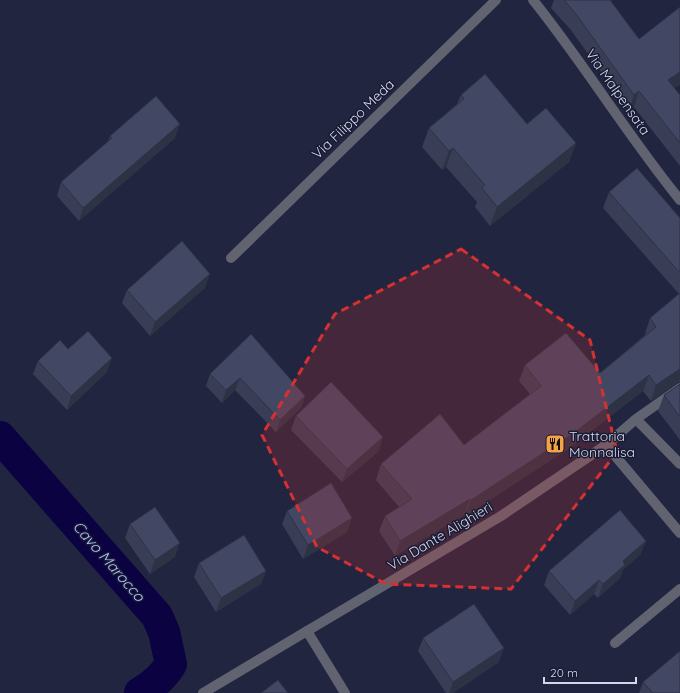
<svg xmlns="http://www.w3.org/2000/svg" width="680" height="693" font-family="Quicksand,sans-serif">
  <rect width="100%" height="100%" fill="#21253f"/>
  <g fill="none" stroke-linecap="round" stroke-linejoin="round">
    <path stroke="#0b0241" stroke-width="32" d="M 0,437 L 157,616 L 164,632 L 171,664 C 163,677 154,685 140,693"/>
    <path stroke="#616371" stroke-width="10" d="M 533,0 C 585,65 628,136 680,200
      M 231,258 L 496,0
      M 636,419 L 680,464
      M 606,445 L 680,533
      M 307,631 L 501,516 L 606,445 L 636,419 L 680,388
      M 615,643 L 680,589"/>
    <path stroke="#616371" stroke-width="10" d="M 203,693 L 307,631 L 345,693"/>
  </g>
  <path fill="#393d55" d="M 554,0 L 612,0 L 611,1 L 639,39 L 680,7 L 680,85 L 674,88 L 680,95 L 680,166 L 634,107 L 629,110 L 570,29 L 551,8 Z
    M 461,95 L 527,124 L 576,143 L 569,162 L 490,226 L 475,207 L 477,202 L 446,167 L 442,170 L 422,147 L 429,128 L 457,104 Z
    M 110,136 L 175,138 L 79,221 L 57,196 L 61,182 L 108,141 Z
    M 609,192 L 680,218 L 680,382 L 679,382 L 651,401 L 643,391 L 568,449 L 465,516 L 464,515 L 395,556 L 379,531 L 385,516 L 399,507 L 376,480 L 381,464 L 464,445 L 530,394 L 519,381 L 525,365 L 600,373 L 645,335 L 645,334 L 650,318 L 679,294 L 603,208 Z
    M 205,288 L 150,336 L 122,303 L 127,290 Z
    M 251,334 L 305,396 L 301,408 L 276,432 L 235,390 L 222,403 L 206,386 L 210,374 Z
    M 68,349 L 107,372 L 67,410 L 33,374 L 38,361 Z
    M 680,384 L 680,440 L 658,411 L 664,395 Z
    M 296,416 L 379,451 L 342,482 L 291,430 Z
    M 287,511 L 347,532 L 303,559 L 282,524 Z
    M 130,524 L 175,557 L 150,574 L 125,538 Z
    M 641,554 L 623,570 L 620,578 L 598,598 L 594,594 L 570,615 L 544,585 L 549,571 Z
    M 199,563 L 266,571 L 261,584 L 216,612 L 194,577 Z
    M 423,638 L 499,662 L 453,693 L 446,693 L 418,651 Z
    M 643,682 L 680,693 L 639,693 Z"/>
  <path fill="#2e3245" d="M 680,72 L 680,85 L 662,96 L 668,80 Z
    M 639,91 L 634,107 L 629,110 L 634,95 Z
    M 180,124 L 175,138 L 79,221 L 83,208 Z
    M 576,143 L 569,162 L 490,226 L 497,207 Z
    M 453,148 L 446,167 L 442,170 L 449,151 Z
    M 210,274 L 205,288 L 150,336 L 155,322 Z
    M 112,358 L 107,372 L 67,410 L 71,396 Z
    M 680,369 L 680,379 L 679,382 L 651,401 L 656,385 Z
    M 649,375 L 643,391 L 568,449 L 465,516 L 471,500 Z
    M 240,378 L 235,390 L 222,403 L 226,390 Z
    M 305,396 L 301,408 L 276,432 L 280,420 Z
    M 383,437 L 379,451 L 342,482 L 347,469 Z
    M 470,499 L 464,515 L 395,556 L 400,541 Z
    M 352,518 L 347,532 L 303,559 L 308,545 Z
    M 646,541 L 641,554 L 623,570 L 620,578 L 598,598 L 603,584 L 623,561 Z
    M 180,543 L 175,557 L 150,574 L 155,560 Z
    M 266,571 L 261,584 L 216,612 L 221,598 Z
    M 599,580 L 594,594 L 570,615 L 575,601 Z
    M 504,648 L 499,662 L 453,693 L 449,693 L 453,682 Z"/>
  <path fill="#424763" stroke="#2e3245" d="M 564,0 L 610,0 L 639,39 L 680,7 L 680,72 L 668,80 L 680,95 L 680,143 L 639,91 L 634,95 L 576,14 Z
    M 485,74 L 527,124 L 546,108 L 576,143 L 497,207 L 482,188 L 485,185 L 453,148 L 449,151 L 429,128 L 464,99 L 461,95 Z
    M 156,96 L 180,124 L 83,208 L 61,182 L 112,138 L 110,136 Z
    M 637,168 L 680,218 L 680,273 L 609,192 Z
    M 182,241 L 210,274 L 155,322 L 127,290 Z
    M 680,293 L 680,369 L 656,385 L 649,375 L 574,433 L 471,500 L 470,499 L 400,541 L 385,516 L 412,499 L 381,464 L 440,414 L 464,445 L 541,386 L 525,365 L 566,333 L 600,373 L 656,327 L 650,318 Z
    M 88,331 L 112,358 L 71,396 L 38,361 L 60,340 L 68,349 Z
    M 251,334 L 305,396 L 280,420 L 240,378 L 226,390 L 210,374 Z
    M 331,382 L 383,437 L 347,469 L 296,416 Z
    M 680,384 L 680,417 L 664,395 Z
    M 331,483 L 352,518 L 308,545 L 287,511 Z
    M 155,507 L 180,543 L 155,560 L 130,524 Z
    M 620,510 L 646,541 L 623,561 L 625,565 L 603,584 L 599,580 L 575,601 L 549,571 Z
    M 244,535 L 266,571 L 221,598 L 199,563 Z
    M 474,604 L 504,648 L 453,682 L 423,638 Z
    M 680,651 L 680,693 L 653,693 L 643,682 Z
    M 278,680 L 288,693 L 261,693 Z"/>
  <path fill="#d63132" fill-opacity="0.2" stroke="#d63132" stroke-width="3" stroke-dasharray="8 5" stroke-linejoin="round" d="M 461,249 L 590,340 L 617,452 L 511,589 L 386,584 L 317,547 L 262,435 L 335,314 Z"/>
  <defs>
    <g id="restaurant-square" transform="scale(1)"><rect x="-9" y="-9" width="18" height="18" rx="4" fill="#f5a345" stroke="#181b34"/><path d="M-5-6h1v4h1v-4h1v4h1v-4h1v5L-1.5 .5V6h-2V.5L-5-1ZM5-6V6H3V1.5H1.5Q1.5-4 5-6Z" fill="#111"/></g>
  </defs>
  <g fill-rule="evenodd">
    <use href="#restaurant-square" x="555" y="444"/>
  </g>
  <g text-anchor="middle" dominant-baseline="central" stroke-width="3" stroke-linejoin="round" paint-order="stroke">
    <g font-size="14" fill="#d5d8ea" stroke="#181b34">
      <text transform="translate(618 92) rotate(55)">Via Malpensata</text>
      <text transform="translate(353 119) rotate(-44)">Via Filippo Meda</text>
      <text transform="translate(440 536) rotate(-31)">Via Dante Alighieri</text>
    </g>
    <g font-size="14" fill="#d5d8ea" stroke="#181b34" text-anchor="start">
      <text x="569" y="436">Trattoria<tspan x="569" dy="16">Monnalisa</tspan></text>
    </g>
    <g font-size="15" font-style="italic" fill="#b4bffa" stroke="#181b34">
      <text transform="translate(109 561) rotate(49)">Cavo Marocco</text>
    </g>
  </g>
  <path d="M544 677v6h92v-6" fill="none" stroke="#d5d8ea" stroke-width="2"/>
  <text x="550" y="677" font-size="12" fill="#d5d8ea" stroke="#181b34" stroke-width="3" paint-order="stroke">20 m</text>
</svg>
